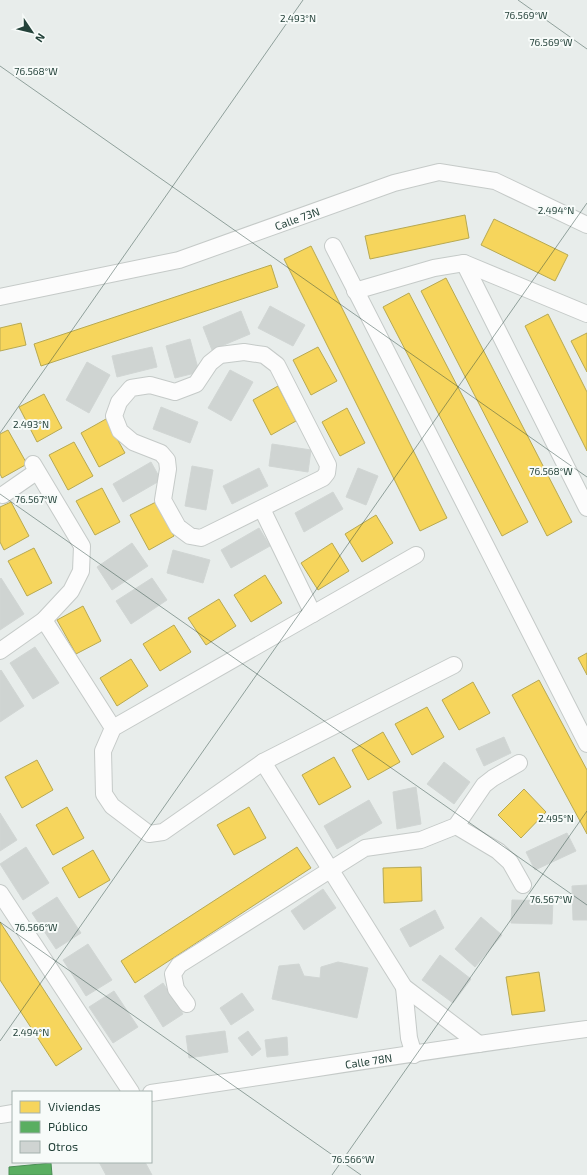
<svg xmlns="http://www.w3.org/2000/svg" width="587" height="1175" font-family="'Exo 2',sans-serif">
  <rect width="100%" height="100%" fill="#e8edeb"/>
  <path fill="#f6d55c" stroke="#b7a952" d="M 465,215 L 469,238 L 370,259 L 365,236 Z
    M 494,219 L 568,255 L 555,281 L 481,245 Z
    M 311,246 L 447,518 L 420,531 L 284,259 Z
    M 271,265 L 278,287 L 41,366 L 34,344 Z
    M 446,278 L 572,522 L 547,536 L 421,291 Z
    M 409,293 L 528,522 L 502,536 L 383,307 Z
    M 548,314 L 587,392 L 587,451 L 525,326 Z
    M 21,323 L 26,345 L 0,351 L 0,328 Z
    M 587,333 L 587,372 L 571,341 Z
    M 318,347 L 337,381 L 311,395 L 293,360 Z
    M 278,386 L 296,421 L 271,435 L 253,400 Z
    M 44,394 L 62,428 L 37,442 L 19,407 Z
    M 347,408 L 365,443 L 340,456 L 322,422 Z
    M 106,419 L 125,453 L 99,467 L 81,433 Z
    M 8,430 L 27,464 L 2,478 L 0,474 L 0,434 Z
    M 74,442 L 93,476 L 68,490 L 49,455 Z
    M 102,488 L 120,522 L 95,535 L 76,501 Z
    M 11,502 L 29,536 L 4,550 L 0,542 L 0,507 Z
    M 156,502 L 174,536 L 149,550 L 130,515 Z
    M 376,515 L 393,543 L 362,562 L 345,534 Z
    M 332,543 L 349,571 L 318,590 L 301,563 Z
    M 34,548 L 52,583 L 27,596 L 8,561 Z
    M 265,575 L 282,603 L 251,622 L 234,595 Z
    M 219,599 L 236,626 L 206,645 L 188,618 Z
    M 83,606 L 101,641 L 76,654 L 57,620 Z
    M 174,625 L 191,652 L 160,671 L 143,644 Z
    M 587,653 L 587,675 L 578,658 Z
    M 131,659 L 148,686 L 117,706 L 100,678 Z
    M 539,680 L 587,770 L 587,834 L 512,695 Z
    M 473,682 L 490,713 L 459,730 L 442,700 Z
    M 427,707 L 444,737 L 412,755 L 395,724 Z
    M 383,732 L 400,762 L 368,780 L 352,750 Z
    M 334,757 L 351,787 L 319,805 L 302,775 Z
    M 37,760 L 53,790 L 22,808 L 5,777 Z
    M 524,789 L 546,812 L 521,838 L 498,815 Z
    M 67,807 L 84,838 L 53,855 L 36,825 Z
    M 249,807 L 266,838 L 234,855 L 217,825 Z
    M 297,847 L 311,868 L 135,983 L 121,961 Z
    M 93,850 L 110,880 L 79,898 L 62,868 Z
    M 421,867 L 422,901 L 384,903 L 383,868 Z
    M 0,922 L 82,1049 L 56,1066 L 0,980 Z
    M 539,972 L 545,1011 L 512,1015 L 506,977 Z"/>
  <path fill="#5aae61" stroke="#4a8e55" d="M 51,1163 L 52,1175 L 9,1175 L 9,1167 Z"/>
  <path fill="#cfd4d2" stroke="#d1d6d4" d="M 270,306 L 305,325 L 293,346 L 258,328 Z
    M 241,311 L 250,334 L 212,350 L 203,327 Z
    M 190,339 L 199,372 L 175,378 L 166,346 Z
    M 152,347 L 157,367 L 117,377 L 112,356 Z
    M 87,362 L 110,375 L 89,413 L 66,400 Z
    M 230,370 L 253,382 L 231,421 L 208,408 Z
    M 161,407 L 198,422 L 190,443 L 153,429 Z
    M 272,444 L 311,450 L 308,472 L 269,466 Z
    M 151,462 L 161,480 L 123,502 L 113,484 Z
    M 192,466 L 213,470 L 206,510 L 185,506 Z
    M 259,468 L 268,486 L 232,504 L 223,486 Z
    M 358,468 L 378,476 L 366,505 L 346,497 Z
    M 333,492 L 343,509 L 304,532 L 295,513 Z
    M 259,528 L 270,546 L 231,568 L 221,550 Z
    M 132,543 L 148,566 L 112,590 L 97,567 Z
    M 173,550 L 210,560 L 203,583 L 167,573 Z
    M 1,578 L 24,614 L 0,630 L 0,579 Z
    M 152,578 L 167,600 L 131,624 L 116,601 Z
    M 35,647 L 59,683 L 33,699 L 10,663 Z
    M 1,670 L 24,706 L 0,722 L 0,671 Z
    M 504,737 L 511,753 L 484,766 L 476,749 Z
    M 444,762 L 470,782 L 454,804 L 427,784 Z
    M 416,787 L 421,824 L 397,829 L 393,792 Z
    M 369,800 L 382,823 L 337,849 L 324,826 Z
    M 0,813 L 17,840 L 0,851 Z
    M 567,833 L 576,851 L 535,870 L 526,852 Z
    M 26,847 L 49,883 L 23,900 L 0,864 Z
    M 587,885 L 587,920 L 573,920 L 572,886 Z
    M 323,889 L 336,908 L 304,930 L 291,911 Z
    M 57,897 L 81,933 L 56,949 L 32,913 Z
    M 512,900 L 553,901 L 552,924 L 511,923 Z
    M 435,910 L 444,928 L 410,947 L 400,929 Z
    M 481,917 L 502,935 L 475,967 L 455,949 Z
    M 88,944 L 112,980 L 86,996 L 63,960 Z
    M 440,955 L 471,979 L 453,1003 L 422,980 Z
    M 338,962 L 368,968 L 357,1018 L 272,999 L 279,966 L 299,964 L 304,976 L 320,978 L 321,967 Z
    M 163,983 L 183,1014 L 163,1027 L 144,996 Z
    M 114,991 L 138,1027 L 113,1043 L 89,1007 Z
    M 242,993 L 254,1010 L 231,1025 L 220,1008 Z
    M 225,1031 L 228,1052 L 189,1058 L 186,1036 Z
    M 248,1031 L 261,1049 L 252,1056 L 238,1038 Z
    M 287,1037 L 288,1055 L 267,1057 L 265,1040 Z
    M 99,1162 L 145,1162 L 152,1175 L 106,1175 Z"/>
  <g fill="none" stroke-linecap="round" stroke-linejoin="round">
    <g stroke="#c5cac8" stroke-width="18">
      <g id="minor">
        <path d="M 333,246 L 587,744"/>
        <path d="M 464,263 L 587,508"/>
        <path d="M 355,291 L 434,268 L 464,263 L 587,314"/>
        <path id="s1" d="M 0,297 L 179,260 L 394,183 L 439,172 L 495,181 L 587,225"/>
        <path d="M 244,352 L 264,355 L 277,365 L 328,465 L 327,473 L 323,478 L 201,538 L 190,536 L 178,527 L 163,500 L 168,469 L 167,460 L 161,453 L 133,442 L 120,431 L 114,416 L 119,402 L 131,388 L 150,385 L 175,392 L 196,384 L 210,363 L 220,355 Z"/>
        <path d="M 3,495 L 36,472"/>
        <path d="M 262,509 L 313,614"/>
        <path d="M 416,555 L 113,728 L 103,751 L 104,794 L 112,806 L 149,834 L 163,832 L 263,762 L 454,665"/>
        <path d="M 44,620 L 113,728"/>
        <path d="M 0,651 L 44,620 L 71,591 L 81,571 L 82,546 L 33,464"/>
        <path d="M 263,762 L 404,987 L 479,1044"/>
        <path d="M 456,826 L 498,851 L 510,862 L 523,885"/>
        <path d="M 0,893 L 131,1092"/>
        <path d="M 404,987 L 409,1038 L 414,1055"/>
        <path d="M 187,1004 L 176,989 L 173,974 L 179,965 L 365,848 L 421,840 L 456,826 L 484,785 L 493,778 L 519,763"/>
        <path id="s2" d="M 151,1093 C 296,1072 441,1048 587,1029"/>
        <path d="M 0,1115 L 13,1113"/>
      </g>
    </g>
    <use href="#minor" stroke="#fcfcfc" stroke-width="16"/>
  </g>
  <path fill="none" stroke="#24423a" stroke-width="1" stroke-opacity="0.45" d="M 518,0 L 587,49M 0,66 L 587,477M 0,433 L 303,0M 0,494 L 587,905M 0,922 L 361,1175M 0,1041 L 587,203M 332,1175 L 587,811"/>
  <g text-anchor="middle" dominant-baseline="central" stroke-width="4" stroke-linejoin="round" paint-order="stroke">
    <g font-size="11" fill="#24423a" stroke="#f7fbf9">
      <text stroke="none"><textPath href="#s1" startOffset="308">Calle 73N</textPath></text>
      <text stroke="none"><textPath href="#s2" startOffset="220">Calle 78N</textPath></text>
    </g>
  </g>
  <g font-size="10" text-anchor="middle" fill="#24423a" stroke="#f7fbf9" stroke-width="4" stroke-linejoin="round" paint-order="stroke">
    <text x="526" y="19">76.569°W</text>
    <text x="298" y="22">2.493°N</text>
    <text x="551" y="46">76.569°W</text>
    <text x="36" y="75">76.568°W</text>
    <text x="556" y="214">2.494°N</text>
    <text x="31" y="428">2.493°N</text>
    <text x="551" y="475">76.568°W</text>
    <text x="36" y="503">76.567°W</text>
    <text x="556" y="822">2.495°N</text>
    <text x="551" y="903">76.567°W</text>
    <text x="36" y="931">76.566°W</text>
    <text x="31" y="1036">2.494°N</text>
    <text x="353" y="1163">76.566°W</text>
  </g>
  <rect x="12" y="1091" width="140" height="72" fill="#f7fbf9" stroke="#a3b1ad"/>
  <rect x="20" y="1101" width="20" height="12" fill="#f6d55c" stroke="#a3b1ad"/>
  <text x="48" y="1111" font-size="12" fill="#24423a">Viviendas</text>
  <rect x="20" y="1121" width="20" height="12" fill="#5aae61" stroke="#a3b1ad"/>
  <text x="48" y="1131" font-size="12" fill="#24423a">Público</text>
  <rect x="20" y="1141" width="20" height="12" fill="#cfd4d2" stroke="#a3b1ad"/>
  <text x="48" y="1151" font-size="12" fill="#24423a">Otros</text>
  <g transform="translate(32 32) rotate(125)" stroke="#f7fbf9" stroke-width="3" paint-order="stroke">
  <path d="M0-3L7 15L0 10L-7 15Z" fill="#24423a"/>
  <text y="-6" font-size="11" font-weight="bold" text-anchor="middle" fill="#24423a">N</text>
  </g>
</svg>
